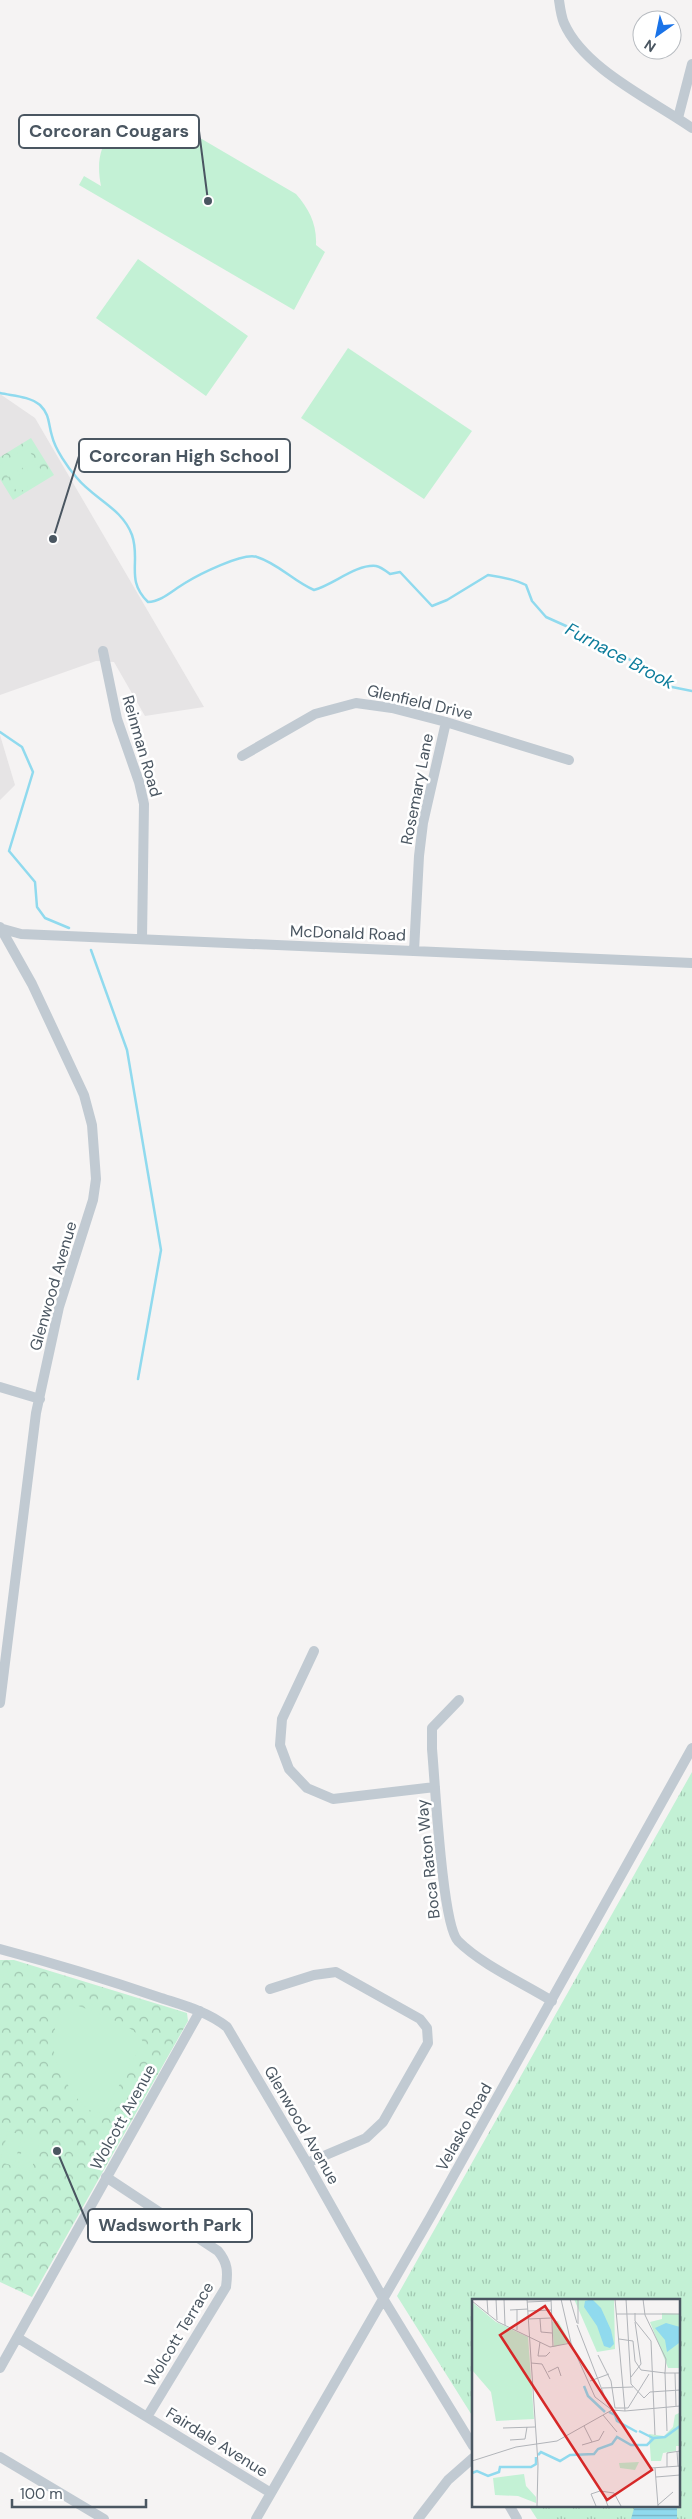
<svg xmlns="http://www.w3.org/2000/svg" width="692" height="2519" font-family="'DM Sans',sans-serif">
  <defs>
    <pattern id="grass-tufts" width="24" height="20" patternUnits="userSpaceOnUse" patternTransform="scale(1.25)"><rect width="24" height="20" fill="#c3f1d5"/><path d="M3 7l-1-3M5 7V3M7 7l1-3M15 17l-1-3M17 17v-4M19 17l1-3" fill="none" stroke="#a0c6b0"/></pattern>
    <pattern id="park-crowns" width="20" height="18" patternUnits="userSpaceOnUse" patternTransform="scale(1.25)"><rect width="20" height="18" fill="#c3f1d5"/><path d="M2 6a3 3 0 1 1 6 0M12 15a3 3 0 1 1 6 0" fill="none" stroke="#a0c6b0"/></pattern>
    <pattern id="water-rules" width="6" height="5" patternUnits="userSpaceOnUse" patternTransform="scale(1.25)"><rect width="6" height="5" fill="#90daee"/><path d="M0 2.5h6" fill="none" stroke="#78b4c4"/></pattern>
  </defs>
  <rect width="100%" height="100%" fill="#f5f3f3"/>
  <path fill="#e6e4e5" d="M 0,394 L 35,418 L 204,707 L 145,716 L 114,662 L 96,661 L 0,695 Z
    M 0,735 L 15,785 L 0,800 Z"/>
  <path fill="url(#grass-tufts)" d="M 692,1772 L 692,2519 L 537,2519 L 528,2505 L 678,2505 L 678,2300 L 473,2300 L 473,2417 L 397,2296 Z"/>
  <path fill="url(#park-crowns)" d="M 31,438 L 54,475 L 13,500 L 0,479 L 0,457 Z
    M 0,1960 L 14,1960 L 187,2013 L 188,2021 L 32,2297 L 0,2282 Z"/>
  <path fill="#c3f1d5" d="M 149,116 L 171,121 L 296,194 C 309,209 317,224 316,245 L 325,252 L 294,310 L 79,185 L 84,176 L 101,186 C 93,146 110,123 149,116 Z
    M 138,259 L 248,336 L 206,396 L 96,318 Z
    M 348,348 L 472,431 L 424,499 L 301,418 Z
    M 27,447 L 35,460 L 8,477 L 0,464 Z
    M 37,464 L 45,476 L 18,493 L 10,481 Z
    M 68,2002 C 87,2010 136,2024 143,2042 L 105,2111 C 85,2124 56,2068 54,2052 C 52,2036 56,2020 62,2006 Z
    M 8,2131 L 22,2135 L 14,2166 L 0,2162 Z
    M 26,2137 L 40,2141 L 31,2171 L 17,2167 Z"/>
  <path fill="url(#water-rules)" d="M 635,2505 L 677,2505 L 677,2519 L 631,2519 Z"/>
  <g fill="none" stroke-linecap="round" stroke-linejoin="round">
    <path stroke="#90daee" stroke-width="2.5" d="M 0,393 C 13,396 29,396 40,405 C 50,415 48,423 52,436 C 55,449 68,468 77,478 C 94,499 122,508 132,535 C 141,561 125,580 148,602 C 161,602 173,590 185,583 C 198,575 243,552 257,557 C 279,564 293,581 314,590 C 333,585 356,564 376,566 C 381,567 386,571 390,574 L 400,572 L 432,606 L 447,600 L 488,575 C 502,577 514,579 526,585 L 532,601 L 546,617 L 575,630 L 598,645 L 616,650 L 667,686 L 692,691
      M 0,732 L 22,747 L 33,772 L 9,851 L 35,882 L 37,907 L 45,918 L 69,928
      M 91,950 L 127,1050 L 161,1250 L 138,1379"/>
    <path stroke="#c1cad2" stroke-width="10" d="M 559,0 C 560,7 561,16 564,23 C 584,69 652,100 692,128
      M 678,118 L 692,64
      M 103,651 L 117,719 L 139,782 L 144,804 L 142,939
      M 242,756 L 315,714 L 356,703 L 392,708 L 446,722 L 569,760
      M 0,927 L 32,984 L 84,1095 L 92,1125 L 96,1179 L 93,1200 L 59,1307 L 36,1413 L 0,1703
      M 3,929 L 21,934 L 692,963
      M 414,951 L 419,856 L 423,823 L 446,722
      M 0,1387 L 40,1399
      M 314,1651 L 282,1719 L 280,1745 L 289,1769 L 307,1788 L 333,1799 L 435,1787
      M 459,1700 L 432,1728 L 432,1749 C 435,1780 442,1925 458,1941 C 482,1965 523,1983 552,2001
      M 0,1949 C 53,1963 106,1979 158,1997 C 182,2005 207,2011 227,2027 L 307,2163 L 384,2300 L 473,2446
      M 270,1989 L 314,1975 L 336,1972 L 420,2019 L 427,2028 L 428,2043 L 383,2122 L 366,2138 L 307,2163
      M 106,2177 L 218,2251 C 228,2263 228,2272 226,2287 L 147,2417
      M 18,2338 L 271,2493
      M 0,2368 L 200,2011
      M 0,2457 L 104,2519
      M 509,2505 L 517,2519
      M 256,2519 L 431,2216 L 692,1748
      M 418,2519 L 448,2480 L 473,2458"/>
  </g>
  <g text-anchor="middle" dominant-baseline="central" stroke-width="5" stroke-linejoin="round" paint-order="stroke">
    <g font-size="16" fill="#4a5661" stroke="#fff">
      <text transform="translate(420 702) rotate(13)">Glenfield Drive</text>
      <text transform="translate(142 746) rotate(74)">Reinman Road</text>
      <text transform="translate(417 789) rotate(-79)">Rosemary Lane</text>
      <text transform="translate(348 933) rotate(2)">McDonald Road</text>
      <text transform="translate(53 1286) rotate(-74)">Glenwood Avenue</text>
      <text transform="translate(428 1859) rotate(-96)">Boca Raton Way</text>
      <text transform="translate(123 2117) rotate(-61)">Wolcott Avenue</text>
      <text transform="translate(302 2125) rotate(60)">Glenwood Avenue</text>
      <text transform="translate(464 2127) rotate(-61)">Velasko Road</text>
      <text transform="translate(179 2334) rotate(-59)">Wolcott Terrace</text>
      <text transform="translate(217 2442) rotate(32)">Fairdale Avenue</text>
    </g>
    <g font-size="18" font-style="italic" fill="#0c7c9b" stroke="#fff">
      <text transform="translate(620 656) rotate(28)">Furnace Brook</text>
    </g>
  </g>
  <g transform="translate(472 2299)">
    <rect width="208" height="208" fill="#f5f3f3"/>
    <path d="M 102,0 L 142,0 L 143,50 L 125,53 ZM 0,3 L 24,23 L 56,38 L 62,120 L 24,122 L 19,93 L 0,71 Z" fill="#c3f1d5"/>
    <path d="M 190,14 L 207,15 L 207,69 L 196,69 L 178,23 L 190,20 ZM 86,22 L 98,43 L 82,48 L 80,23 ZM 207,114 L 207,147 L 204,147 L 204,152 L 191,154 L 189,162 L 179,162 L 177,135 L 192,137 L 201,128 L 203,116 ZM 52,175 L 54,187 L 64,198 L 64,204 L 46,197 L 23,196 L 21,179 Z" fill="#c3f1d5"/>
    <path d="M 167,163 L 163,171 L 148,169 L 147,164 Z" fill="#c3f1d5"/>
    <path d="M 120,0 L 129,9 L 139,31 L 142,45 L 138,49 L 132,47 L 125,27 L 112,8 L 113,2 ZM 194,24 L 208,28 L 207,44 L 195,53 L 193,41 L 183,29 Z" fill="#90daee"/>
    <path fill="none" stroke="#90daee" stroke-width="2.5" d="M 112,87 L 116,97 L 133,113M 137,113 L 143,116 L 145,122 L 165,133M 167,132 L 181,139M 66,156 L 69,153 L 88,162 L 98,156 L 122,155 L 126,150 L 140,145 L 145,138 L 159,146 L 175,146 L 182,139 L 193,138 L 208,127M 0,174 L 5,172 L 16,177 L 27,173 L 28,168 L 59,168 L 64,165 L 64,158"/>
    <path fill="none" stroke="#b1b4b9" stroke-width="1" d="M 15,0 L 16,15M 24,0 L 25,21M 32,0 L 33,26M 55,0 L 66,165 L 65,207M 79,0 L 81,48M 89,0 L 99,44 L 123,98 L 140,111 L 153,112M 98,0 L 105,24M 106,0 L 106,25M 143,0 L 153,112 L 208,107M 154,0 L 159,85 L 172,99M 0,2 L 26,23 L 78,48 L 99,44M 55,3 L 79,2M 38,11 L 56,10M 56,12 L 79,11M 163,14 L 163,22 L 179,42 L 183,136M 144,15 L 208,15M 56,20 L 79,19M 68,20 L 69,33 L 80,34M 105,26 L 132,96M 45,31 L 45,10M 147,40 L 161,42 L 163,62 L 169,71 L 193,74 L 194,60 L 173,16 L 171,0M 68,43 L 66,57 L 74,57 L 78,53M 126,56 L 139,82 L 143,109 L 156,109 L 177,75M 59,64 L 70,65 L 78,80M 76,73 L 86,68 L 89,77M 192,74 L 208,74M 193,74 L 195,132M 203,74 L 204,107M 159,78 L 169,65 L 163,23M 118,82 L 137,75M 130,89 L 161,88M 172,99 L 178,93 L 208,91M 131,116 L 145,133M 112,127 L 120,143M 31,129 L 63,128M 38,141 L 53,140 L 55,128M 110,146 L 127,141 L 132,132M 205,152 L 206,167M 0,162 L 44,148 L 85,142 L 140,111M 195,168 L 195,154 L 208,152M 179,169 L 208,167M 183,169 L 186,207M 184,178 L 208,176M 130,192 L 136,207M 186,206 L 201,193M 124,207 L 119,195 L 128,192 L 142,194 L 149,207"/>
    <path fill="#d62828" fill-opacity="0.15" stroke="#d62828" stroke-width="2.5" d="M 73,7 L 180,171 L 135,201 L 28,36 Z"/>
    <rect width="208" height="208" fill="none" stroke="#4a5661" stroke-width="2.5"/>
  </g>
  <path fill="none" stroke="#4a5661" stroke-width="2" d="M208 201L199 131M53 539L79 456M57 2151L88 2225"/>
  <g fill="#4a5661" stroke="#fff" stroke-width="2">
    <circle cx="208" cy="201" r="5"/>
    <circle cx="53" cy="539" r="5"/>
    <circle cx="57" cy="2151" r="5"/>
  </g>
  <g fill="#fff" stroke="#4a5661" stroke-width="2">
    <rect x="19" y="115" width="180" height="33" rx="5"/>
    <rect x="79" y="439" width="211" height="33" rx="5"/>
    <rect x="88" y="2209" width="164" height="33" rx="5"/>
  </g>
  <g font-size="18" text-anchor="middle" font-weight="bold" fill="#4a5661">
    <text x="109" y="137">Corcoran Cougars</text>
    <text x="184" y="462">Corcoran High School</text>
    <text x="170" y="2231">Wadsworth Park</text>
  </g>
  <g transform="translate(657 35) rotate(213)"><circle r="24" fill="#ffffff" stroke="#b7bbc0"/>
  <path d="M0-4L9 19L0 12L-9 19Z" fill="#1a73e8"/>
  <text y="-8" font-size="14" font-weight="bold" text-anchor="middle" fill="#4a5661">N</text>
  </g>
  <path d="M12 2499v8h134v-8" fill="none" stroke="#4a5661" stroke-width="2.5"/>
  <text x="20" y="2499" font-size="15" fill="#4a5661" stroke="#ffffff" stroke-width="4" paint-order="stroke">100 m</text>
</svg>
